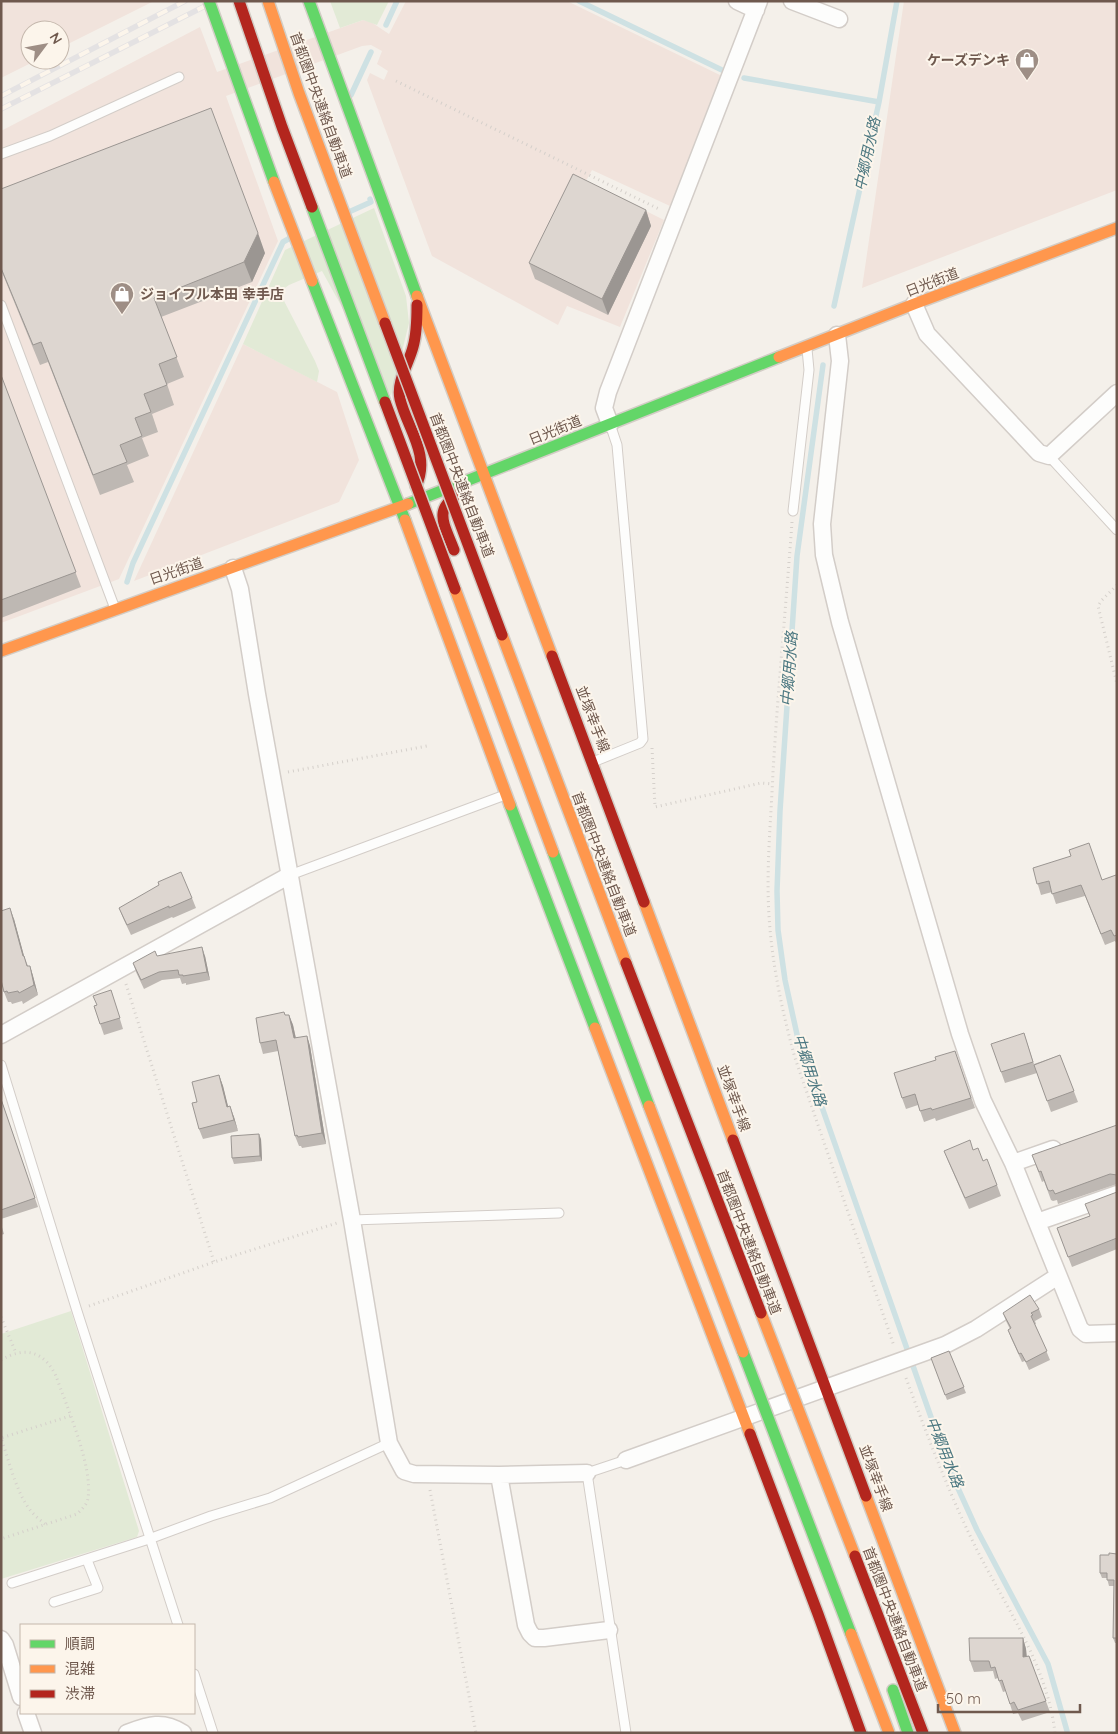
<svg xmlns="http://www.w3.org/2000/svg" width="1118" height="1734" font-family="Quicksand,'Noto Sans JP',sans-serif">
  <rect width="100%" height="100%" fill="#f4f0ea"/>
  <path fill="#f1e3dc" d="M 1,1 L 154,1 L 60,48 L 60,30 L 30,30 L 30,60 L 37,60 L 1,78 Z
    M 406,1 L 567,1 L 722,76 L 670,206 L 592,170 L 586,181 L 664,220 L 620,327 L 567,306 L 558,325 L 432,256 L 367,80 L 370,73 L 384,80 L 388,71 L 377,64 L 382,51 L 371,45 L 362,46 L 226,96 L 278,241 L 119,579 L 1,623 L 1,131 L 200,27 L 217,72 L 363,20 L 371,22 L 389,34 Z
    M 904,1 L 1117,1 L 1117,190 L 862,288 Z
    M 243,344 L 337,392 L 359,460 L 339,502 L 134,581 Z"/>
  <path fill="#e2ead6" d="M 330,1 L 389,1 L 377,25 L 363,20 L 340,28 Z
    M 374,208 L 406,296 L 409,323 L 391,396 L 322,271 L 289,285 L 282,290 L 282,297 L 315,361 L 319,371 L 317,382 L 243,344 L 285,250 Z
    M 71,1311 L 139,1531 L 137,1537 L 1,1579 L 1,1334 Z"/>
  <g fill="none" stroke-linecap="round" stroke-linejoin="round">
    <path stroke="#cee1e3" stroke-width="5.5" d="M 579,1 L 724,71
      M 386,25 L 397,1
      M 744,78 L 879,102
      M 351,95 L 371,52
      M 351,211 L 371,202 L 370,199
      M 834,306 L 879,102 L 897,1
      M 823,365 L 797,556 L 780,811 L 777,891 L 778,930 L 785,980 L 798,1039 L 938,1437 L 957,1486 L 977,1530 L 1048,1664 L 1067,1731
      M 127,582 L 133,563 L 283,242 L 290,238"/>
    <g stroke="#d3cdc8" stroke-width="11">
      <path id="lane" d="M 1,154 L 50,136 L 179,77
        M 1,305 L 114,606
        M 1049,456 L 1117,530
        M 793,511 L 809,370 L 807,349
        M 593,762 L 640,743 L 643,739 L 617,445 L 611,427
        M 290,875 L 505,795
        M 1,1065 L 77,1311 L 178,1625
        M 352,1220 L 559,1213
        M 12,1583 L 149,1539 L 211,1516 L 270,1498 L 389,1443
        M 54,1602 L 98,1588 L 87,1560
        M 194,1674 L 213,1733
        M 626,1733 L 587,1473 L 626,1460"/>
    </g>
    <g stroke="#d3cdc8" stroke-width="19">
      <path id="street" d="M 737,1 L 756,10
        M 792,1 L 839,19
        M 914,304 L 927,334 L 1039,453 L 1049,456 L 1117,393
        M 837,335 L 840,361 L 822,524 L 824,555 L 840,622 L 960,1034 L 983,1101 L 1013,1163 L 1080,1329 L 1086,1334 L 1117,1333
        M 610,424 L 604,408 L 608,392 L 759,1
        M 233,568 L 240,589 L 257,694 L 352,1220 L 389,1443 L 404,1471 L 414,1474 L 499,1475 L 587,1473
        M 1,1035 L 290,875
        M 1013,1163 L 1053,1149
        M 1037,1222 L 1117,1194
        M 626,1460 L 945,1345 L 976,1329 L 1058,1276
        M 499,1475 L 526,1625 L 530,1633 L 535,1638 L 544,1638 L 609,1630
        M 1,1639 L 5,1645 L 21,1697
        M 26,1713 L 33,1733
        M 127,1733 C 149,1725 162,1720 183,1733"/>
    </g>
    <g stroke="#d3cdc6" stroke-width="14">
      <path id="fast" d="M 309,1 L 417,296
        M 312,281 L 405,520
        M 408,504 L 779,357
        M 510,805 L 595,1028
        M 893,1690 L 908,1733"/>
    </g>
    <g stroke="#d3cdc6" stroke-width="14">
      <path id="slow" d="M 417,296 L 552,656
        M 779,357 L 914,304 L 1117,228
        M 405,520 L 510,805
        M 1,651 L 408,504
        M 644,902 L 733,1140
        M 595,1028 L 750,1434
        M 866,1496 L 955,1733"/>
    </g>
    <g stroke="#d3cdc6" stroke-width="14">
      <path id="jam" d="M 416,486 C 431,455 407,428 400,399 C 396,382 409,363 413,347 C 417,333 417,319 417,305
        M 454,550 C 443,521 432,509 464,490
        M 552,656 L 644,902
        M 733,1140 L 866,1496
        M 750,1434 L 818,1614 L 861,1733"/>
    </g>
    <path stroke="#d5d0cb" stroke-width="3" stroke-dasharray="1 4" stroke-linecap="butt" d="M 396,81 L 661,210
      M 792,522 C 786,606 778,689 773,772 C 771,820 766,868 769,916 C 772,964 782,1011 795,1058 L 894,1346
      M 1117,585 L 1102,600 L 1098,606 L 1117,684
      M 652,748 L 655,807 L 761,783 L 773,784
      M 288,772 L 427,746
      M 126,984 L 214,1262
      M 89,1306 L 214,1262 L 337,1223
      M 1,1317 L 16,1353
      M 1,1360 C 25,1346 44,1351 56,1376 C 67,1407 93,1467 88,1498 C 87,1505 82,1509 77,1514 L 1,1539
      M 906,1378 C 927,1435 948,1491 975,1546 C 1005,1606 1047,1664 1055,1733
      M 430,1490 L 476,1733
      M 45,1524 C 40,1520 35,1516 31,1511 C 16,1493 9,1460 1,1438 L 70,1416"/>
    <use href="#lane" stroke="#fdfdfc" stroke-width="9"/>
    <use href="#street" stroke="#fdfdfc" stroke-width="16"/>
    <use href="#fast" stroke="#63d668" stroke-width="11"/>
    <use href="#slow" stroke="#ff974d" stroke-width="11"/>
    <use href="#jam" stroke="#b3261e" stroke-width="11"/>
    <g stroke="#e4e2e3" stroke-width="5.5">
      <path id="rail" d="M 1,96 L 185,1
        M 1,109 L 215,1"/>
    </g>
    <use href="#rail" stroke="#fcf5eb" stroke-width="4" stroke-dasharray="11" stroke-linecap="butt"/>
    <g stroke="#d3cdc6" stroke-width="14" stroke-linecap="butt">
      <path id="fast-bridge" d="M 209,1 L 274,182
        M 312,207 L 385,402
        M 553,852 L 649,1106
        M 743,1352 L 851,1634"/>
    </g>
    <g stroke="#d3cdc6" stroke-width="14" stroke-linecap="butt">
      <path id="slow-bridge" d="M 268,1 L 299,93 L 385,323
        M 274,182 L 312,281
        M 455,589 L 553,852
        M 502,635 L 626,963
        M 649,1106 L 743,1352
        M 761,1313 L 855,1556
        M 851,1634 L 889,1733"/>
    </g>
    <g stroke="#d3cdc6" stroke-width="14" stroke-linecap="butt">
      <path id="jam-bridge" d="M 239,1 L 282,127 L 312,207
        M 385,323 L 502,635
        M 385,402 L 455,589
        M 626,963 L 761,1313
        M 855,1556 L 923,1733"/>
    </g>
    <use href="#fast-bridge" stroke="#63d668" stroke-width="11"/>
    <use href="#slow-bridge" stroke="#ff974d" stroke-width="11"/>
    <use href="#jam-bridge" stroke="#b3261e" stroke-width="11"/>
  </g>
  <path fill="#beb8b3" d="M 1,189 L 265,253 L 252,282 L 161,317 L 184,377 L 167,384 L 174,405 L 152,414 L 158,432 L 142,438 L 149,456 L 127,465 L 134,482 L 100,495 L 48,362 L 40,365 L 1,270 Z
    M 646,210 L 651,226 L 608,315 L 535,279 L 529,263 Z
    M 1,375 L 81,587 L 1,618 Z
    M 1033,868 L 1102,880 L 1117,875 L 1117,944 L 1115,941 L 1105,945 L 1085,896 L 1056,904 L 1052,892 L 1041,895 Z
    M 192,898 L 196,908 L 173,918 L 172,917 L 131,935 L 123,918 L 119,908 Z
    M 14,919 L 24,956 L 28,966 L 30,966 L 33,976 L 38,995 L 23,1004 L 22,1001 L 12,1004 L 11,1002 L 8,1002 L 4,992 Z
    M 157,956 L 205,956 L 210,980 L 186,985 L 186,983 L 182,984 L 180,978 L 162,980 L 144,989 L 136,972 L 133,963 Z
    M 111,990 L 123,1029 L 104,1035 L 94,1006 L 97,1005 Z
    M 285,1015 L 289,1015 L 293,1025 L 296,1038 L 307,1036 L 310,1046 L 326,1144 L 302,1148 L 301,1146 L 299,1146 L 295,1136 L 278,1051 L 263,1054 L 260,1043 Z
    M 1024,1033 L 1034,1064 L 1060,1055 L 1078,1102 L 1051,1112 L 1036,1070 L 1037,1073 L 1005,1083 L 1001,1072 Z
    M 955,1051 L 975,1108 L 936,1121 L 935,1118 L 924,1122 L 918,1105 L 906,1109 L 902,1098 L 936,1060 Z
    M 219,1075 L 223,1086 L 228,1107 L 234,1117 L 238,1131 L 203,1139 L 199,1129 L 197,1102 Z
    M 1,1099 L 38,1207 L 1,1219 Z
    M 1117,1125 L 1117,1184 L 1114,1185 L 1058,1204 L 1057,1200 L 1053,1201 L 1051,1200 L 1044,1181 L 1042,1182 L 1032,1155 Z
    M 261,1139 L 262,1161 L 234,1164 L 232,1158 Z
    M 973,1150 L 997,1185 L 1001,1196 L 969,1209 L 948,1161 L 944,1151 Z
    M 1117,1192 L 1117,1249 L 1072,1267 L 1057,1228 L 1090,1216 Z
    M 1,1224 L 4,1234 L 1,1235 Z
    M 1039,1309 L 1042,1317 L 1035,1321 L 1036,1324 L 1035,1324 L 1050,1360 L 1029,1370 L 1025,1361 L 1022,1362 L 1011,1338 L 1008,1330 L 1010,1329 L 1006,1321 L 1003,1313 Z
    M 949,1351 L 966,1393 L 947,1400 L 931,1358 Z
    M 1117,1554 L 1117,1643 L 1115,1643 L 1113,1638 L 1114,1586 L 1109,1586 L 1107,1578 L 1102,1578 L 1100,1573 L 1109,1555 Z
    M 1023,1638 L 1026,1649 L 1027,1656 L 1029,1656 L 1050,1712 L 1022,1721 L 1018,1713 L 1013,1714 L 1006,1691 L 1003,1692 L 998,1678 L 995,1679 L 993,1671 L 974,1672 L 970,1661 Z"/>
  <path fill="#9b9692" d="M 646,210 L 651,226 L 608,315 L 602,299 Z
    M 258,233 L 265,253 L 252,282 L 244,262 Z
    M 10,908 L 14,919 L 27,967 L 23,956 Z
    M 202,947 L 205,956 L 210,980 L 207,972 Z
    M 30,966 L 33,976 L 38,995 L 34,985 Z
    M 289,1015 L 293,1025 L 298,1049 L 294,1038 Z
    M 307,1036 L 310,1046 L 326,1144 L 322,1133 Z
    M 219,1075 L 223,1086 L 231,1118 L 227,1107 Z
    M 230,1106 L 234,1117 L 238,1131 L 234,1120 Z
    M 259,1134 L 261,1139 L 262,1161 L 260,1156 Z
    M 1023,1638 L 1026,1649 L 1027,1668 L 1023,1657 Z"/>
  <path fill="#ddd6d0" stroke="#9b9692" d="M 211,108 L 258,233 L 244,262 L 154,298 L 177,357 L 159,364 L 167,385 L 144,394 L 151,412 L 135,418 L 142,436 L 120,445 L 127,462 L 93,475 L 41,342 L 33,345 L 1,268 L 1,189 Z
    M 573,174 L 646,210 L 602,299 L 529,263 Z
    M 1,375 L 76,572 L 1,600 Z
    M 1089,843 L 1102,880 L 1116,875 L 1117,875 L 1117,935 L 1114,936 L 1111,930 L 1101,934 L 1081,885 L 1052,894 L 1049,881 L 1037,884 L 1033,868 L 1071,856 L 1069,850 Z
    M 181,872 L 192,898 L 169,908 L 169,906 L 127,925 L 119,908 L 159,885 L 158,882 Z
    M 10,908 L 23,956 L 24,956 L 27,966 L 30,966 L 34,985 L 19,993 L 18,991 L 8,993 L 7,991 L 4,992 L 1,980 L 1,911 Z
    M 202,947 L 207,972 L 183,976 L 183,975 L 179,975 L 178,970 L 159,972 L 141,980 L 133,963 L 155,951 L 157,956 Z
    M 111,990 L 120,1018 L 100,1024 L 94,1006 L 97,1005 L 93,996 Z
    M 284,1012 L 285,1015 L 289,1015 L 294,1038 L 307,1036 L 322,1133 L 298,1137 L 297,1135 L 295,1136 L 276,1040 L 260,1043 L 256,1018 Z
    M 1024,1033 L 1033,1062 L 1001,1072 L 991,1044 Z
    M 955,1051 L 971,1098 L 932,1110 L 931,1108 L 920,1111 L 915,1094 L 902,1098 L 894,1073 L 936,1060 L 935,1057 Z
    M 1060,1055 L 1074,1091 L 1047,1101 L 1034,1065 Z
    M 219,1075 L 227,1107 L 230,1106 L 234,1120 L 199,1129 L 192,1103 L 197,1102 L 192,1082 Z
    M 1,1099 L 35,1198 L 1,1210 Z
    M 1117,1125 L 1117,1175 L 1110,1174 L 1055,1194 L 1053,1190 L 1050,1191 L 1048,1190 L 1041,1171 L 1039,1172 L 1032,1155 Z
    M 259,1134 L 260,1156 L 232,1158 L 231,1136 Z
    M 970,1140 L 973,1150 L 978,1148 L 983,1161 L 987,1159 L 997,1185 L 965,1198 L 944,1151 Z
    M 1117,1192 L 1117,1238 L 1068,1257 L 1057,1228 L 1090,1216 L 1085,1204 Z
    M 1030,1295 L 1039,1309 L 1031,1313 L 1033,1315 L 1031,1316 L 1047,1351 L 1026,1362 L 1021,1353 L 1019,1354 L 1008,1330 L 1011,1328 L 1003,1313 Z
    M 949,1351 L 964,1387 L 945,1395 L 931,1358 Z
    M 1109,1553 L 1117,1554 L 1117,1638 L 1113,1638 L 1114,1580 L 1107,1580 L 1107,1573 L 1100,1573 L 1100,1555 L 1109,1555 Z
    M 969,1638 L 1023,1638 L 1023,1657 L 1029,1656 L 1046,1701 L 1018,1710 L 1014,1702 L 1010,1704 L 1002,1680 L 999,1681 L 995,1667 L 991,1668 L 989,1661 L 970,1661 Z"/>
  <defs>
    <g id="shop-pin" transform="scale(1.25)"><path d="M0 17L-7.5 6A9.5 9.5 0 1 1 7.5 6Z" fill="#9e8e85" stroke="#fcf5eb"/><path d="M-5-2.5h2.3a2.7 3.5 0 0 1 5.4 0H5L5.5 6h-11ZM-1.5-2.5h3a1.5 2.3 0 0 0-3 0Z" fill="#fff"/></g>
  </defs>
  <g fill-rule="evenodd">
    <use href="#shop-pin" x="1027" y="60"/>
    <use href="#shop-pin" x="122" y="294"/>
  </g>
  <g text-anchor="middle" dominant-baseline="central" stroke-width="4" stroke-linejoin="round" paint-order="stroke">
    <g font-size="14" font-weight="bold" fill="#6f594e" stroke="#fcf5eb" text-anchor="end">
      <text x="1010" y="60">ケーズデンキ</text>
      <text x="140" y="294" text-anchor="start">ジョイフル本田 幸手店</text>
    </g>
    <g font-size="14" fill="#6f594e" stroke="#fcf5eb">
      <text transform="translate(321 105) rotate(70)">首都圏中央連絡自動車道</text>
      <text transform="translate(932 282) rotate(-21)">日光街道</text>
      <text transform="translate(555 430) rotate(-22)">日光街道</text>
      <text transform="translate(462 485) rotate(69)">首都圏中央連絡自動車道</text>
      <text transform="translate(176 571) rotate(-19)">日光街道</text>
      <text transform="translate(593 719) rotate(69)">並塚幸手線</text>
      <text transform="translate(604 864) rotate(69)">首都圏中央連絡自動車道</text>
      <text transform="translate(734 1098) rotate(70)">並塚幸手線</text>
      <text transform="translate(749 1242) rotate(69)">首都圏中央連絡自動車道</text>
      <text transform="translate(876 1478) rotate(70)">並塚幸手線</text>
      <text transform="translate(895 1619) rotate(69)">首都圏中央連絡自動車道</text>
    </g>
    <g font-size="15" font-style="italic" fill="#4b7780" stroke="#fcf5eb">
      <text transform="translate(867 154) rotate(-78)">中郷用水路</text>
      <text transform="translate(789 669) rotate(-86)">中郷用水路</text>
      <text transform="translate(810 1070) rotate(72)">中郷用水路</text>
      <text transform="translate(945 1452) rotate(68)">中郷用水路</text>
    </g>
  </g>
  <rect width="1118" height="1734" fill="none" stroke="#6f594e" stroke-width="5"/>
  <rect x="20" y="1624" width="175" height="90" fill="#fcf5eb" stroke="#c4b7ac"/>
  <rect x="30" y="1640" width="25" height="8" fill="#63d668" stroke="#c4b7ac"/>
  <text x="65" y="1649" font-size="15" fill="#6f594e">順調</text>
  <rect x="30" y="1665" width="25" height="8" fill="#ff974d" stroke="#c4b7ac"/>
  <text x="65" y="1674" font-size="15" fill="#6f594e">混雑</text>
  <rect x="30" y="1690" width="25" height="8" fill="#b3261e" stroke="#c4b7ac"/>
  <text x="65" y="1699" font-size="15" fill="#6f594e">渋滞</text>
  <g transform="translate(45 45) rotate(58)"><circle r="24" fill="#fcf5eb" stroke="#c4b7ac"/>
  <path d="M0-4L9 19L0 12L-9 19Z" fill="#9e8e85"/>
  <text y="-8" font-size="14" font-weight="bold" text-anchor="middle" fill="#6f594e">N</text>
  </g>
  <path d="M938 1704v8h142v-8" fill="none" stroke="#6f594e" stroke-width="2.5"/>
  <text x="946" y="1704" font-size="15" fill="#6f594e" stroke="#fcf5eb" stroke-width="4" paint-order="stroke">50 m</text>
</svg>
